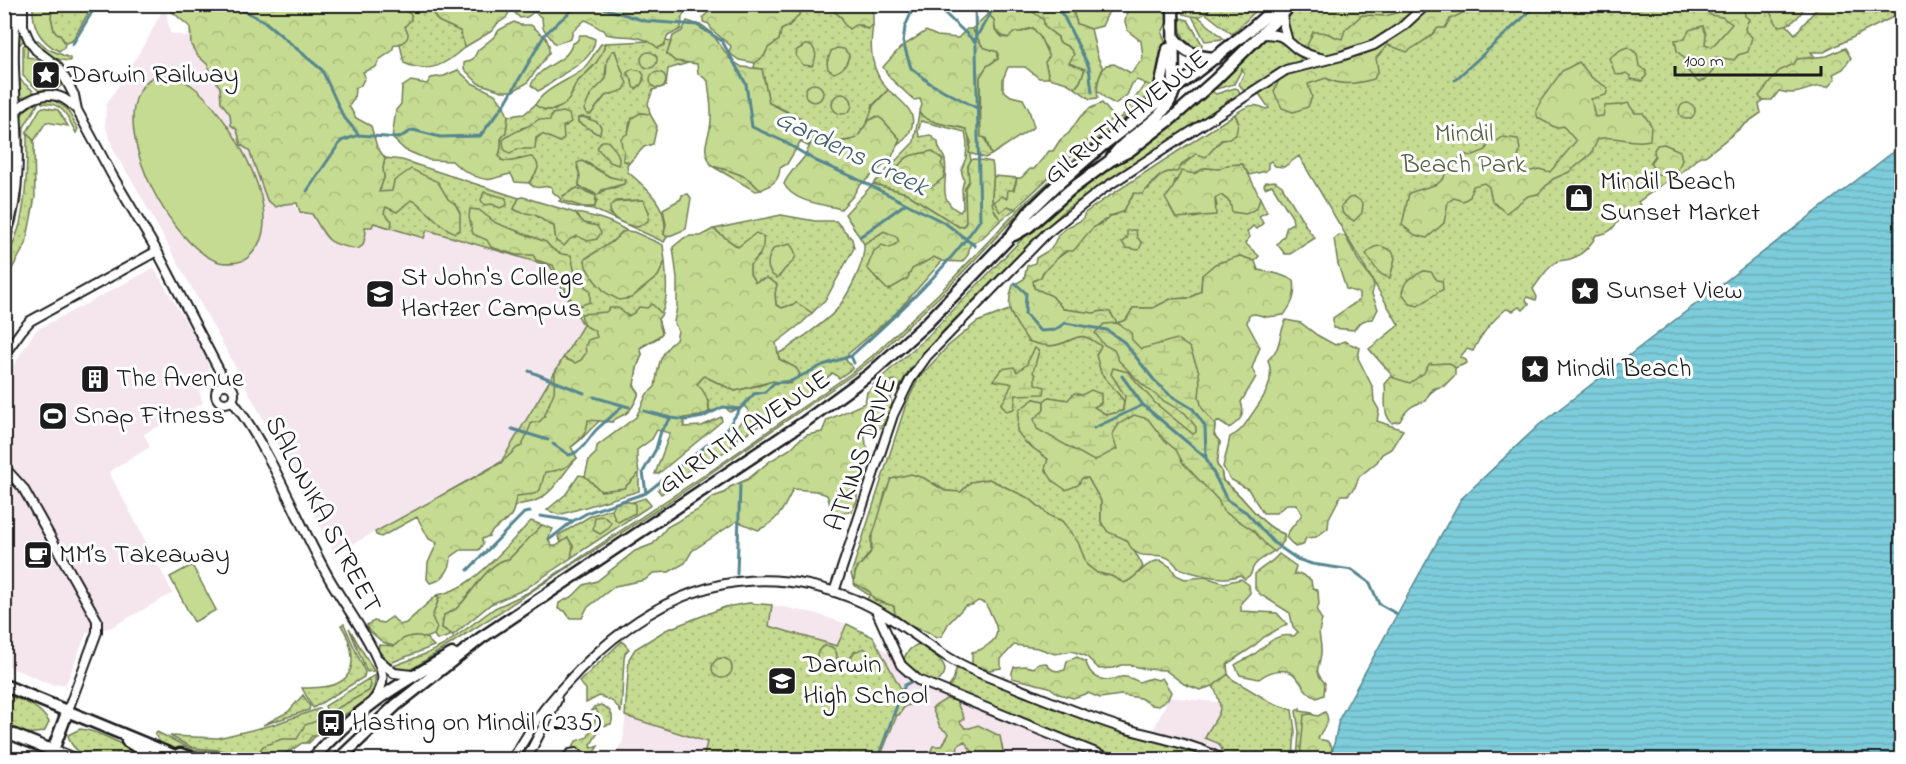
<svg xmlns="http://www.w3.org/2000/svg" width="1906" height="764" font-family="'Indie Flower',sans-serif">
  <defs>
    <pattern id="grass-dots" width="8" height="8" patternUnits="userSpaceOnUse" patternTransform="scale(1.5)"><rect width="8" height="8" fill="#c5db91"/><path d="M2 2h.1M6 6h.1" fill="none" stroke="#a9bb7c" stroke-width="1.8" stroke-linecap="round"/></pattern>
    <pattern id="forest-crowns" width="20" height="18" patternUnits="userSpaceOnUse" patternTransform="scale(1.5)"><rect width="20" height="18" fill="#c5db91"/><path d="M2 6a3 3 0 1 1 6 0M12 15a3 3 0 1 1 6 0" fill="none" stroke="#a9bb7c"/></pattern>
    <pattern id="wetland-marsh" width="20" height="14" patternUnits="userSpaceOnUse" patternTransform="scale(1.5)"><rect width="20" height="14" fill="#c5db91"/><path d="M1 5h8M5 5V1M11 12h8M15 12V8" fill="none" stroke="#a9bb7c"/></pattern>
    <pattern id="water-rules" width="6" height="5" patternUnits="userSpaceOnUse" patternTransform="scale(1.5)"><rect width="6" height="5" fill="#7dccdb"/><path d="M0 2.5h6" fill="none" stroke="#6bafbb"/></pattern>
  </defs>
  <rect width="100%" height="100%" fill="#fff"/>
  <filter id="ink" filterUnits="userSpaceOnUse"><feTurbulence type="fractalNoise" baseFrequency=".0167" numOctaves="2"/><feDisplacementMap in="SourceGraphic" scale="12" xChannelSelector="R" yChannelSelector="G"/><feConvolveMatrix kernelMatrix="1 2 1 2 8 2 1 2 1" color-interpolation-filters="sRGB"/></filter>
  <g filter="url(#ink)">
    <path fill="#f5e6ee" d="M 165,5 L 170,33 L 217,42 L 299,213 L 372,223 L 423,238 L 427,230 L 550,266 L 583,325 L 501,462 L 335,554 L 230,357 L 133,182 L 116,156 L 105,125 L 106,105 L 147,40 Z
      M 154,268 L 205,354 L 212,378 L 198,387 L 203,403 L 144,434 L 150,447 L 109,472 L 173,593 L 110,628 L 87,632 L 66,684 L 52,685 L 5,665 L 4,380 L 36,330 Z
      M 749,603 L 772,605 L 814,613 L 847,624 L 920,675 L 1126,760 L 610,760 L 623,741 L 631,654 L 666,630 L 725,607 Z
      M 1169,697 L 1292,710 L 1295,731 L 1293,759 L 1139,760 Z"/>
    <path fill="url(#grass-dots)" stroke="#707c56" stroke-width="1.5" fill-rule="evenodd" d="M 427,4 L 438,21 L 460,31 L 465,47 C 446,64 430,75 404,63 L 400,44 L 405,40 L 405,26 L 411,15 L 404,9 L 412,5 Z
      M 1827,4 L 1901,5 L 1901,13 L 1824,52 L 1811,52 L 1815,57 L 1759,104 L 1761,113 C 1741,126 1724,142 1705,156 L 1700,156 L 1674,179 L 1670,179 L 1638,202 L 1640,205 C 1635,212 1631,212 1624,216 C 1613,224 1614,234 1596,235 C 1593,243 1582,255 1573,258 C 1567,261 1560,259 1555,263 C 1545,270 1540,280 1533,289 L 1537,297 L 1536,300 L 1527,297 L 1526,300 L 1529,304 L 1523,310 L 1519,307 L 1513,311 L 1506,309 C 1493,320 1480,336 1473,351 L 1467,349 L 1460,357 L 1466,360 L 1467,363 L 1455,368 L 1453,366 L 1444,382 L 1417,404 L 1369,349 L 1399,325 L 1299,156 L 1284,167 L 1275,166 L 1271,161 L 1268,163 L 1268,168 L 1266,171 L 1249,175 L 1242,164 L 1228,165 L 1219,169 L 1205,168 L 1194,174 L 1175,180 L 1173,191 L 1194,218 L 1203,216 L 1217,206 L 1215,198 L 1221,195 L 1230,202 L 1256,208 L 1260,198 L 1267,212 L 1259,216 L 1263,223 L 1257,229 L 1253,226 L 1247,232 L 1250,237 L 1245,243 L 1259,256 L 1255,261 L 1240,256 L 1202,275 L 1201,291 L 1190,298 L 1171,299 L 1153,308 L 1133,308 L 1126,320 L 1117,323 L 1103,311 L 1094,313 L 1063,309 L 1052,296 L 1034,288 L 1033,281 L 1041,277 C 1044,265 1068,250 1079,245 C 1082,241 1083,236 1086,233 C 1093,226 1106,223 1110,216 L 1116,215 L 1132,198 L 1133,193 L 1148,189 L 1163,173 L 1177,170 L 1196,154 L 1206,156 L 1222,140 L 1229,139 L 1238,122 L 1235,114 C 1246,106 1254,102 1266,109 L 1269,108 L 1253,85 L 1244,91 L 1239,84 L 1244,73 L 1242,69 L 1234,84 L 1216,89 L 1214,87 L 1299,5 L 1769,5 L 1795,34 L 1819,6 Z
      M 53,5 L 93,5 L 72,41 L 65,43 L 60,35 L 54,31 L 51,17 Z
      M 803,5 L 835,6 L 833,10 L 842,18 L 867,29 L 873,25 C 869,49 871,71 888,90 L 873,105 L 868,121 L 857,138 C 843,143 829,143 815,139 L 808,146 L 800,142 L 805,134 L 787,111 L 769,103 L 762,69 L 754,68 L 755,63 L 764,56 L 768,48 L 779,40 L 781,30 L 789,26 L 804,8 Z
      M 1195,5 L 1262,5 L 1232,34 Z
      M 1191,10 L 1224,39 L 1205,41 L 1193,18 Z
      M 1180,18 L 1188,20 L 1202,44 L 1201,50 C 1185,44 1179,35 1180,18 Z
      M 651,41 L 658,47 L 664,45 L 666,41 L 671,42 L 667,54 L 675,61 L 688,63 L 668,69 L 666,86 L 653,90 L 648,103 L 650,114 L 640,113 L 630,122 L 623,160 L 629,163 L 627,166 L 628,172 C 647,188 670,208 664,234 L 667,237 L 664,242 L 593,209 L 571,206 L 559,201 L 561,199 L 553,192 L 552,188 L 549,186 C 541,187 535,190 529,183 L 532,178 L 521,158 C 513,162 509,163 501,160 L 499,155 L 501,148 L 501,139 L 506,132 L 508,116 L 524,114 L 535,105 L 545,110 L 555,110 L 570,98 L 576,83 L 594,66 L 600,56 L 605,43 ZM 615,51 L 623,76 L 616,92 L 605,96 L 591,114 L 596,89 L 604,83 L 607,60 ZM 635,71 L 641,71 L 644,79 L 640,86 L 633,85 L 632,80 ZM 583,117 L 590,118 L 596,133 L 578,122 L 578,118 ZM 550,121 L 566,126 L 547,135 L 542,134 L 525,149 L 517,149 L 521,128 ZM 586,162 L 610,177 L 625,181 L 624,184 L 614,188 L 607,188 L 601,193 L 594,194 L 579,186 L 580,176 L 577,167 ZM 577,188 L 597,199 L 595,207 L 583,207 L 563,196 ZM 643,200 L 649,212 L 627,225 L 613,217 L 610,213 L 616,201 Z
      M 1147,81 L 1155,82 L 1147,97 L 1024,208 L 940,296 L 874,358 L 851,376 L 660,508 L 412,669 L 400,672 L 391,667 L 428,653 L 444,645 L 495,608 L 527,593 L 715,468 L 850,374 L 872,356 L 938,294 L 1022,206 L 1125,113 Z
      M 1235,88 L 1238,89 L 1240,93 L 1066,209 L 1026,247 L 944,330 L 908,372 L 897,391 L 894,390 L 895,381 L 874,386 L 873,385 L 928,336 L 1019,242 L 1062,205 L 1210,90 L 1216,94 Z
      M 919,113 C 932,125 950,124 966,129 C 973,141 967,149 971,160 L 968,166 L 969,181 L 965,188 L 966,222 L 964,225 L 959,227 L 906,193 L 873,184 L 914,142 ZM 921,121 L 965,132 L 967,144 L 966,158 L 961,170 L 964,180 L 962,188 L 963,208 L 960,212 C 935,199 949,181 945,160 C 943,153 938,150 938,142 L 930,135 L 920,137 L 918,132 ZM 926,153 L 943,178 C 929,185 914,178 901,172 Z
      M 19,125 L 24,127 L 21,199 L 16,223 L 5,257 L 5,247 L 13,222 Z
      M 27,132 L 34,141 L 35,197 L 26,244 L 5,281 C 4,258 14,246 20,224 C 27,194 27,163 27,132 Z
      M 385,158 L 402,160 L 519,198 L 514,209 C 525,216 529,211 537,216 C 544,220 547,224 554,226 L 556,241 L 570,239 L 597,226 L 584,223 L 575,213 C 594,216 610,220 627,231 L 622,232 L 612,242 L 586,258 L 631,298 L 658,276 L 665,261 C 666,278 670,304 658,319 L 662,333 L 658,338 L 640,348 L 642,354 L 637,368 L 634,385 L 639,393 C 636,401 632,410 625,414 C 620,417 616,417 612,422 L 601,420 C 590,428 583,440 571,447 L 577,458 C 564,471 555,492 537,500 C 530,504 522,502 514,507 C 512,523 494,523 489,536 L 435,499 L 501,462 L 583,325 L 550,266 L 427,230 L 424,238 L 374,223 L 379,192 L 384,178 L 383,168 Z
      M 712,166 C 722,168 743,174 750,180 C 755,184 755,186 761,190 L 755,191 Z
      M 994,176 L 1017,178 L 1008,206 L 1015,209 L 1001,220 C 998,216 993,212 992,207 C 991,204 993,180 994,176 Z
      M 1275,181 L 1282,186 L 1309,231 L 1315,238 L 1290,254 L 1285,254 L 1277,244 L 1284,236 L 1287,226 L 1293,223 L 1292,217 L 1272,185 L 1265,188 L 1264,185 L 1266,182 Z
      M 781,215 L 815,221 L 836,221 L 852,239 L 854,248 L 826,299 L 812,313 L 797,303 L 782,308 L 776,305 L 775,294 L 767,278 L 755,282 L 750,274 L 750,264 L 760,256 L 747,241 L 738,247 L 714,229 Z
      M 884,231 L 897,237 L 899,242 L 889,248 L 875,276 L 878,282 L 907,279 L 912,269 L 934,257 L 942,261 L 896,313 L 848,354 L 846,360 L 853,368 L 839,378 L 833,373 L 789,408 L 737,439 L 733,432 L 749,411 L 744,406 L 730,412 L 725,407 L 709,412 L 709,402 L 697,384 L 704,376 L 735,391 L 765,384 L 796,368 L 779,359 L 779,353 L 787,349 C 801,338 828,321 838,308 C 850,291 865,264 864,244 Z
      M 1009,310 L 1028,341 C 1038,344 1046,347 1056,345 C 1079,340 1077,328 1101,346 L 1101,373 L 1124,401 L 1123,411 L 1107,415 L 1093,407 L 1101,403 L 1082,395 L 1068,400 L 1049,397 L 1044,401 L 1034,399 L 1025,442 L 1048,459 L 1053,481 L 1066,489 L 1078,485 L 1082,478 L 1088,478 L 1101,501 L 1101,522 L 1116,534 L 1127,540 C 1132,550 1139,556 1143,567 L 1132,580 L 1124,583 L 1111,576 L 1097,573 L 1087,565 L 1077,542 L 1062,521 L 1050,516 L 1030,499 L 989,479 L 971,482 L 961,492 L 945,491 L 935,483 L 885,493 L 878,523 L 871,539 L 871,551 L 855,572 L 854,583 L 869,591 L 875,600 L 894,606 L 895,614 L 912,627 L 867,600 L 869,595 L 855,586 L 851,574 L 905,407 L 918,379 L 947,347 L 977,322 Z
      M 725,433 L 733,446 L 675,485 L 672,479 L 665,478 Z
      M 639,473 L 639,491 L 559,515 L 547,510 L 566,494 L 579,475 L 585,476 L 601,491 L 624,488 Z
      M 645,498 L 651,505 L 571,558 L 573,546 L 568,538 L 561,542 L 558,537 L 559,535 L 592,515 Z
      M 531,521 L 542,525 L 509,559 C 488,561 471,595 457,608 C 454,611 448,613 444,615 L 442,628 L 453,635 L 437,640 L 434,635 L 436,628 L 432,617 L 439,598 L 437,595 C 474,589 505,547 531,521 Z
      M 749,603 L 772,605 L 769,626 L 837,646 L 847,624 L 873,637 L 901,689 L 916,704 L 905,706 L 899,715 L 897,715 L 883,750 L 883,756 L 880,760 L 703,759 L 707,742 L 625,716 L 629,659 L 635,649 L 666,630 L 725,607 Z
      M 344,624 L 365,672 L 364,677 L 313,708 L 302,688 C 313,688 326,688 336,684 C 361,674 352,642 341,625 Z
      M 349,628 L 374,671 L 367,672 Z
      M 418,635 L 426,638 L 434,646 L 390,663 L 378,650 L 379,645 L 394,646 L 402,638 Z
      M 622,641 L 629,649 L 625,653 L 624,659 L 621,713 C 616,702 610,699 599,696 L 586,703 L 586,689 L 579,682 Z
      M 919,644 C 932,653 959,667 936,683 C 923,678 910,673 904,659 C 906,652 912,646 919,644 Z
      M 957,666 L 1101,724 L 1216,759 L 1125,759 L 948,688 L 953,681 Z
      M 1228,674 L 1232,679 L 1272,703 L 1292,710 L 1295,731 L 1293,759 L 1226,759 L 1220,754 L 1222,749 L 1218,743 L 1205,738 C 1216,712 1228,716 1213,686 Z
      M 368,679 L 371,685 L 369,691 L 327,714 L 325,706 Z
      M 4,694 C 23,701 39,705 49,722 L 45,731 C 29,736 20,732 5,726 Z
      M 303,695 L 310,706 L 309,710 L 263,725 L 288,712 Z
      M 601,705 C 609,708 615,715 611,724 L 602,726 L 591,744 L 592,748 L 598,746 L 590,759 L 582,752 L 572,749 L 576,741 L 588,737 L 598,713 L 596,709 L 590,712 L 594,707 Z
      M 1300,708 L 1300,711 L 1312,713 L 1314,722 L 1311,759 L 1297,759 L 1299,732 L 1296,711 Z
      M 318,709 L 320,709 L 326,721 L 324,727 L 309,743 L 302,743 L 278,759 L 260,759 L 219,750 L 193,748 L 170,736 L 218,738 L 272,725 Z
      M 80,729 C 95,730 131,746 139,759 C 116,760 74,764 68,735 Z
      M 157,732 L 193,750 L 215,751 L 247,759 L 206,759 L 165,747 L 161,744 L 155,735 Z"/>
    <path fill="url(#forest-crowns)" stroke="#707c56" stroke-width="1.5" d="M 360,4 C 377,7 398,2 411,15 L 411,20 L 405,26 C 405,29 407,31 408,33 C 409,41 399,44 394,45 L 392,51 L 379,60 L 376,67 L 363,72 L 365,77 L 361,85 L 355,89 L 354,99 L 349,106 L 356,118 L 371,126 L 377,147 L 385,158 L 383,168 L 384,178 L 379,192 L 392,191 L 394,181 L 411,169 L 438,182 L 448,199 L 455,204 L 460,213 L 460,230 L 455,233 L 444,227 L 416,202 L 411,200 L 397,212 L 386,207 L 384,213 L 392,221 L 391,228 L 374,223 L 372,227 L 365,227 L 366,233 L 363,245 L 358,249 C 325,244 328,240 312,214 L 300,212 L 297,203 L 284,204 L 276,207 L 267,200 L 249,150 L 241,145 L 237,130 L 231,125 L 230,114 L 221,102 L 220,88 L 207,64 L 197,55 L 191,45 L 190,27 L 169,9 L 166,5 Z
      M 520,4 L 706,4 L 706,5 L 701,11 L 685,12 L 682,17 L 681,29 L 668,36 L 664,45 L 658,48 C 640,32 626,39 606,34 L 604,30 C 595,28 593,22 585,20 L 573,31 L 571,39 L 555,44 L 543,28 L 542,18 L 534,12 L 527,17 L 520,18 L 515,13 Z
      M 845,4 L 868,5 L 873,13 L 873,25 L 867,29 L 862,25 L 855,25 L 849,29 L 843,23 L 842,18 L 833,10 L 835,6 L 841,7 Z
      M 1074,4 L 1108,5 L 1109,11 L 1102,26 L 1091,29 L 1077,24 L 1073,12 Z
      M 1704,4 L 1744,5 L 1745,16 L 1749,19 L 1745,28 L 1746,32 L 1752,37 L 1748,52 L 1738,55 L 1734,60 L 1716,57 L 1709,64 L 1713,71 L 1705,80 L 1698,82 L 1685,68 L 1685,59 L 1677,51 L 1675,40 L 1685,39 L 1689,30 L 1703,26 L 1706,34 L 1705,44 L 1712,47 L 1732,24 L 1722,17 L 1710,15 Z
      M 427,5 L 513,5 L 506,18 L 497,24 L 492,31 L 465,47 L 460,31 L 438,21 Z
      M 803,5 L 804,8 C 797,18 792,25 781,30 L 779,40 L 768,48 L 764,56 L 755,63 L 739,60 L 729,53 L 731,46 L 712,30 L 709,24 L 703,22 L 703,17 L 716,5 Z
      M 993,5 L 1035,5 L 1034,7 L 1043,19 L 1045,27 L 1058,37 L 1059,42 L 1069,47 L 1085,69 L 1080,82 L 1075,88 L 1067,83 L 1049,78 L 1045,62 L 1047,50 L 1033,28 C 1015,30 1012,47 995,30 L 994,20 L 988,14 L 990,7 Z
      M 1128,5 L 1166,5 L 1167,22 L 1162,33 L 1166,44 L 1158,81 L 1151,86 L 1137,80 L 1132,84 L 1127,95 L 1115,104 L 1106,99 L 1096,89 C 1098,80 1100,72 1106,65 L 1114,64 L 1131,73 L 1143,58 L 1141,41 L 1128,31 L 1125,22 Z
      M 1178,5 L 1210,5 L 1211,8 C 1200,19 1198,18 1183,14 Z
      M 1395,5 L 1465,5 L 1465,12 L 1450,19 L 1445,28 L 1438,28 C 1428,41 1420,42 1407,52 L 1388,45 L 1376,58 L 1378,70 L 1374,79 C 1357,83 1342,87 1326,78 L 1308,84 L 1312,97 L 1308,107 L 1293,112 L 1282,108 L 1274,92 L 1280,77 C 1300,69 1305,50 1313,32 C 1330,31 1328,36 1342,39 L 1345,30 L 1362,15 L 1385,16 L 1397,13 Z
      M 1771,5 L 1771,4 L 1805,5 C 1800,17 1792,26 1778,26 L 1770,12 Z
      M 687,21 L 703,26 L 711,32 L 730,59 L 742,67 L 762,69 L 769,103 L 801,119 L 805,134 L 787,164 L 780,168 C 779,182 772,184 761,190 C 755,186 755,184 750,180 C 743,174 721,168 712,166 C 699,145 710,141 711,120 C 712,107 709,94 708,81 L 698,73 L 697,64 L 675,61 L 667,54 L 673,36 L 682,31 Z
      M 514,22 L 520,25 L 531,25 L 546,38 L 549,45 L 549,53 L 527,83 L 513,91 L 502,91 L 478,83 L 464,69 L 464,63 L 473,59 L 478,50 L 495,36 L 499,30 Z
      M 967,29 L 972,29 L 983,47 L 998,52 L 998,59 L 987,66 L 980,77 L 979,123 L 991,155 L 985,158 L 969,153 L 971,142 L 966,129 C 950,124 932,125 919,113 L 922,105 L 920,99 L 914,100 L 890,78 L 883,67 L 900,48 L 926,31 L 937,36 L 958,38 Z
      M 580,35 L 586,35 L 595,39 C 594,59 573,67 559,77 C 552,82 547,87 538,91 L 531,85 C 541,63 567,64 572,44 L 577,41 Z
      M 1628,47 L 1637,54 L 1639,66 L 1646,71 L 1646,76 L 1642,81 L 1631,79 L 1630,76 L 1626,73 L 1620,75 L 1615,73 L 1609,58 L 1622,49 Z
      M 1845,48 L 1851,58 L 1843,69 L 1833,74 L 1835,79 L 1828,87 C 1805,84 1804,98 1779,91 L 1772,100 L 1762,100 L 1759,96 L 1779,71 L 1794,64 L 1797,59 L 1827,56 Z
      M641 60a8 8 0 1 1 16 0a8 8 0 1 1-16 0Z
      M 1579,62 L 1592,78 L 1608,88 L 1606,95 L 1591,99 L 1595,117 L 1603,116 L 1605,106 L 1621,105 L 1628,103 L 1635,113 L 1643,113 L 1651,125 L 1650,140 C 1631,145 1617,134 1598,139 L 1591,154 L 1569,172 L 1553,179 L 1538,194 L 1528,196 L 1506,213 L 1492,201 L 1489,187 L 1484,183 L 1473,186 L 1470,197 L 1463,201 L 1454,198 L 1448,202 L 1444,223 L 1427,238 L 1415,235 L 1402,225 L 1409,193 L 1437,184 L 1444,178 L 1446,168 L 1457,161 L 1464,154 L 1471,156 L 1486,150 L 1488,144 L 1494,143 L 1503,137 L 1518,139 L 1520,150 L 1517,162 L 1527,172 L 1539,169 L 1550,172 L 1576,141 L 1563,126 L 1556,128 L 1538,118 L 1536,112 L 1541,100 L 1562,71 Z
      M 458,70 L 472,83 L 495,94 L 504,106 L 508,116 L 506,132 L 501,139 L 501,148 L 499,155 L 501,160 C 512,164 520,158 532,157 C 544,167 535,173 529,183 L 515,182 L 511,174 C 504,175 499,177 492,179 C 481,182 460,169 452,161 L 429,160 L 405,150 L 392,138 L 396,110 L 401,104 L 402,87 L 411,81 L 427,84 L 431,78 L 444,76 Z
      M650 80a8 8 0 1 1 16 0a8 8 0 1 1-16 0Z
      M 1102,103 L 1114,117 L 1015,209 L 1008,206 L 1000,212 L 994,202 L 1002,196 L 1007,199 L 1008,190 L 1014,190 L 1017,178 L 1021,178 L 1030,169 L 1034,169 L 1049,151 L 1053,151 L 1060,140 L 1069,133 L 1080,117 L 1089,109 Z
      M1679 111a8 8 0 1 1 16 0a8 8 0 1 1-16 0Z
      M 563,112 L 569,114 L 571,122 L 563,127 L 564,138 L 560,142 L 542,134 L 536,138 L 535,149 L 517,149 L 510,154 L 504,149 L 503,140 C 514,130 529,128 539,119 L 550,121 L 552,114 Z
      M 640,113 L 650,114 L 657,126 L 653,144 L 644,147 L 629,163 L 623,160 L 624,150 L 622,148 L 621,138 L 628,133 L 632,118 Z
      M 1235,114 L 1238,122 L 1236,135 L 1229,139 L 1221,140 L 1206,157 L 1196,154 L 1183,163 L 1177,172 C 1159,169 1154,184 1142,194 L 1134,193 L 1123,212 L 1110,216 C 1106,221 1103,220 1098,224 C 1085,233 1083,241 1073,251 L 1065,251 L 1043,272 L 1041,277 L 1033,281 L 1034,288 L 1052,296 L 1063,309 L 1094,313 L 1103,311 L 1110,312 L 1117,323 L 1126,320 L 1133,308 L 1153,308 L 1171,299 L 1190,298 L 1201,291 L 1202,275 L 1215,264 L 1240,256 L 1255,261 L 1258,270 L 1278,274 L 1294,280 C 1296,295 1293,303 1284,315 L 1267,317 L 1255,314 L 1249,315 L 1247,323 L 1260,347 L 1252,368 L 1256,377 L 1241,402 C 1246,415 1240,421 1229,428 L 1218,421 L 1215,425 L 1214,434 L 1220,442 L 1217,465 L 1221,470 L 1223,481 C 1246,496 1257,524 1284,534 C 1283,556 1254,554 1251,574 L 1245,579 L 1240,575 C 1224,582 1195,574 1178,568 C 1161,541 1140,571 1127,540 L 1108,532 L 1101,522 L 1101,501 L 1088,478 L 1082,478 L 1078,485 L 1066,490 L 1053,481 L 1045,469 L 1048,459 L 1025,442 L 1017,431 L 1019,410 L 1034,399 L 1044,401 L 1044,410 L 1093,407 L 1107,415 L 1123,411 L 1124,401 L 1101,373 L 1096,355 L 1101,346 C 1077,328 1079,340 1056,345 C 1046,347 1037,344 1028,341 C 1013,318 1004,312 1013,285 L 1024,279 L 1027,266 L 1035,263 L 1036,258 L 1051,249 L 1059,234 L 1068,227 L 1082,220 L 1085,213 L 1103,200 Z
      M 877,116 L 882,119 L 900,139 L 891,159 L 858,187 L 853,196 L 841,209 C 822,204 793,202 784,184 C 789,172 798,166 805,156 C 809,149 808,146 814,139 C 829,143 843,143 857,138 L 868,121 Z
      M 1664,144 L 1680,151 L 1682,160 L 1678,170 L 1664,176 L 1657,174 L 1650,163 L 1655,156 L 1654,150 L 1657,145 Z
      M 932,151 L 943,160 L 941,164 L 945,171 L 943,178 L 932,187 C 923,186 903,175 897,168 C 909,151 915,156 932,151 Z
      M 974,159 L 992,162 C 998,186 983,200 1001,220 L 982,238 L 970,245 L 968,255 L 962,262 L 942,261 L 934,257 L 912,269 L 907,279 L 888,290 C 880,283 875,276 867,268 L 874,251 L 882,245 L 890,248 L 899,242 L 897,237 L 884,231 L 864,244 L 845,214 L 873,184 L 906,193 L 959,227 L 964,226 L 966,222 L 965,188 L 969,181 L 968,166 L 971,160 Z
      M 1242,164 L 1249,175 L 1260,198 L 1257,208 L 1246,214 L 1232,212 L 1230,202 L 1221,195 L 1215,198 L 1216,215 L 1176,218 L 1165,198 C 1174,190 1175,181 1182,171 L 1194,174 L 1205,168 L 1219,169 L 1228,165 Z
      M 577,188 L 596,196 L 595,207 L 583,207 L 564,201 L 563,196 Z
      M 484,192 L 506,198 L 507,205 L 500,208 L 492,204 L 484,205 L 481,200 Z
      M 523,197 L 575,213 L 584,223 L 597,226 L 601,233 L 597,239 L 588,241 L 577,236 L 570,239 L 564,246 L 556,241 L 554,226 C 546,224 544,220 537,216 C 529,211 525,216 514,209 L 519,198 Z
      M 1355,197 L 1363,203 L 1362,213 L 1354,221 L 1343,214 L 1341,206 L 1349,198 Z
      M 643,200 L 649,212 L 648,221 L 638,227 C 626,225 609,220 610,206 L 615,202 Z
      M 470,209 L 479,210 L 496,223 L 546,242 C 553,251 560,255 571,255 L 576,278 L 583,281 L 585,287 L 590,290 L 590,302 L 576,307 L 565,290 L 565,283 L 559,280 L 553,265 L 536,260 L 533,255 L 516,255 L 491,247 L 487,240 L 473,234 L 469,217 Z
      M 713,229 L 738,247 L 756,233 L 763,236 C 765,250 760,255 750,265 L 750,274 L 755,282 L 767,278 L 777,284 L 775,294 L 776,305 L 782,308 L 797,303 L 812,313 L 802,323 L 776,343 L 779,359 L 796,368 L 800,374 L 790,384 L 773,381 L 735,391 L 704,376 L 697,384 C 706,392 709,401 709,412 L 700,416 L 684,418 L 684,427 L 702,426 L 721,417 L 722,421 L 658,474 L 655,474 L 670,433 L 657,430 L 652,439 L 637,450 L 637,459 L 639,473 L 624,488 L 601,491 L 585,476 L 589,460 L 596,453 L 597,446 L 636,417 L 647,394 L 655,387 C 658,368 659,352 676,340 L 678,331 L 674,322 L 677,307 L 677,278 L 673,247 L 684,238 L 690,236 L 701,236 Z
      M 1132,230 L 1136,230 L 1137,237 L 1142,243 L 1139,250 L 1126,248 L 1122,242 L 1127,238 L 1127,231 Z
      M 627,231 L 634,232 L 663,245 L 665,261 L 658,276 L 631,298 L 619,300 L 606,293 L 595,281 L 586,267 L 585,259 L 612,242 L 622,232 Z
      M 1339,235 L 1345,236 L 1361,265 L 1371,278 L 1374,286 L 1372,294 L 1378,309 L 1373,319 C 1364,319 1359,322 1354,330 L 1333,328 L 1333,318 L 1359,300 L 1359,293 L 1346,289 L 1338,264 L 1334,239 Z
      M 1381,246 L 1392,251 L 1395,258 L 1390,278 C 1376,275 1374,264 1366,254 L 1374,247 Z
      M 1424,271 L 1431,272 L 1437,280 L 1442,281 L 1443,289 L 1418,306 L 1410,304 L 1402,293 C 1405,278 1411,277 1424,271 Z
      M 652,304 L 662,314 L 658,319 L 662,333 C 656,340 647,342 640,348 L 642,354 L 637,368 L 634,385 L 639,393 C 636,401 632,410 625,414 C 620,417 616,417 612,422 L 588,420 C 587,433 581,440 571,447 L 577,458 C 566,468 560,471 545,472 L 540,490 L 534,494 L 517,496 C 514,502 515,510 511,515 C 505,525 493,526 489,536 L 482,539 L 483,544 L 479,550 L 461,550 L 451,557 C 451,569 443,581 430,583 L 427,579 L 428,563 L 437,543 L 429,539 L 417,517 L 381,537 L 376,535 L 375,532 L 501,463 L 517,448 L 522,446 L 532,422 L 539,422 L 544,417 L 554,392 L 555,373 L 563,358 L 575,363 L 581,360 L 586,353 L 585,347 L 588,340 L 597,337 L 595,331 L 584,325 L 581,314 L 606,312 L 610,308 L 618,308 L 628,316 L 634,313 L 639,307 L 647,308 Z
      M 1286,320 L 1301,323 L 1317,335 L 1335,345 L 1344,341 L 1360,348 L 1358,358 L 1373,388 L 1374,401 L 1379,410 L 1377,421 L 1403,430 L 1391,449 L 1382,454 L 1377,462 L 1359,477 L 1355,487 L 1348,495 L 1341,495 L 1329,518 L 1328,528 L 1316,537 L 1306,538 L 1303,545 L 1295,547 L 1286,537 C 1290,527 1297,523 1302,514 L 1296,504 L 1287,504 L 1276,513 L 1263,513 L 1248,489 L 1230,479 L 1223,467 L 1230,437 C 1241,432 1244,426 1250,417 C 1263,398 1276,383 1268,360 C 1283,346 1277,338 1286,320 Z
      M 1450,363 L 1455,368 L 1455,375 L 1444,386 L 1432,389 L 1425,401 C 1412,405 1406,409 1400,421 L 1392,423 C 1381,412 1387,398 1385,384 L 1391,377 L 1410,383 L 1424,373 L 1429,364 Z
      M 895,380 L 894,390 L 890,398 L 893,406 L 886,421 L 880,428 L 869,428 L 865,435 L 866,445 L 871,452 L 862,483 L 857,492 L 857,501 L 852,511 L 838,514 L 831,508 L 827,495 L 816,491 L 793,489 C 784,508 778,522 758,530 L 737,521 L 692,551 L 685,563 L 669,572 L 653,573 L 645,580 L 615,586 L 587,608 L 582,618 L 570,618 L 565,611 L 558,609 L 559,603 L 573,596 L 584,585 L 597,581 L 635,551 L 653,544 L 667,527 L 698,510 L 713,497 L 724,493 L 730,487 L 748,479 L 770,461 L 790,449 L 799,440 L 807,435 L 822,432 L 827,420 L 865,403 L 867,392 L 877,385 Z
      M 911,474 L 924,478 L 945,491 L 961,492 L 971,482 L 989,479 L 1030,499 L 1050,516 L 1062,521 L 1078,542 L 1087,565 L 1097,573 L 1111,576 L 1124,583 C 1138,578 1143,563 1160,560 L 1171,567 L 1176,575 L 1185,579 L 1205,577 L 1224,583 L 1241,579 L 1249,585 L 1250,593 L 1241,603 L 1241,611 L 1277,613 L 1287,624 L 1264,637 L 1253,647 L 1227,664 L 1228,674 L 1213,686 L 1200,690 L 1184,684 L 1165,670 L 1146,669 L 1130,665 L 1121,665 L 1114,668 L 1099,669 L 1086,656 L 1072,651 L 1055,654 L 1038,648 L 1014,645 L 1001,659 L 1001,668 L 989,670 L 972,665 L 972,652 C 979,651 982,649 989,644 C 1005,634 992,617 985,603 L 978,601 L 972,605 L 965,606 L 948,624 L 942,636 L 936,638 L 928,632 L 912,627 L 895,614 L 894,606 L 875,600 L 869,591 L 854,583 C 855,561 865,566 871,551 C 873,547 871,542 872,537 C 879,518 883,498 891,479 Z
      M 665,478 L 672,479 L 675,485 L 661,494 L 658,490 Z
      M 621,501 L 635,503 L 635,513 L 618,522 L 614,517 L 612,510 L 615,504 Z
      M 603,516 L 611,522 L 609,528 L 600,534 L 593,530 L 595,517 Z
      M 542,525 L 553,529 L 548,539 L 552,546 L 556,546 L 568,538 L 573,546 L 571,558 L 525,589 L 491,604 L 453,635 L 442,628 L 444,615 C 448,613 454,611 457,608 C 472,595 488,561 509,559 Z
      M 1279,554 L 1296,566 L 1294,574 L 1301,574 L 1311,580 L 1312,587 L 1318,591 L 1319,604 L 1317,611 L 1322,620 C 1316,637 1322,638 1321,653 C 1320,668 1312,669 1325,683 L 1324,695 L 1317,698 C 1306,693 1304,687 1297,678 C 1288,665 1269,671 1259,679 L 1240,675 L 1235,665 C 1240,661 1243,661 1248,658 C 1266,649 1271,632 1294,636 L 1298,632 L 1293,627 L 1290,613 L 1261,595 L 1255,589 L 1255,574 C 1263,566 1272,563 1279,554 Z
      M 437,595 L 439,598 L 432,617 L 437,628 L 434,635 L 426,638 C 414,633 403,637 394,646 C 379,643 379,637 368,630 L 367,625 L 374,621 L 383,623 L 392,617 L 400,625 L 406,623 Z
      M817 656a10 10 0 1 1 20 0a10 10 0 1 1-20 0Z
      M 864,648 L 872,655 L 870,666 L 860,671 L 854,666 L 851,657 L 854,652 Z
      M 1077,657 L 1086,662 C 1089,674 1098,681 1111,680 C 1114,680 1117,677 1121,677 C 1128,676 1133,679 1139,682 L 1151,678 L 1158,680 L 1162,678 L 1171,692 L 1168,699 L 1158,706 L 1152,705 L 1140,698 L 1121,695 L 1100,698 L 1088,693 L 1073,698 L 1059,694 L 1049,687 L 1012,678 L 1012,672 L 1014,667 L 1025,666 L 1034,668 L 1037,664 L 1046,663 C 1051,671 1056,672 1065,670 L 1067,661 Z
      M712 668a10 10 0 1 1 20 0a10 10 0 1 1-20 0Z
      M 946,699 L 956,701 L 964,718 L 960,722 L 965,728 L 970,728 L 978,725 L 1000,736 L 1003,751 L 996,759 C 973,760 977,756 964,741 L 958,746 L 957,754 L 943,754 L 939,759 L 934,759 L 930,753 L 933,746 L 942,746 L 949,734 L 940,727 L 932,708 Z
      M 1325,712 C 1333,723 1321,728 1318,739 L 1327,741 L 1332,747 L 1330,759 L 1300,759 L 1304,715 L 1310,714 L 1318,716 Z
      M 325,718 L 324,727 L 316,736 L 312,736 L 306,743 L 302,743 C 278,759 273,764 244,756 L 247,753 L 257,755 L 263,746 L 282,739 L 297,739 L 305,725 Z"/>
    <path fill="url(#wetland-marsh)" stroke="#707c56" stroke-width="1.5" d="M 1035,5 L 1066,5 L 1073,12 L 1077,24 L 1091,29 C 1095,43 1095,56 1103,68 C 1098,79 1096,86 1098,98 L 1090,99 L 1075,88 L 1080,82 L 1085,69 L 1069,63 L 1074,54 L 1069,47 L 1059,42 L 1058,37 L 1045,27 L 1043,19 L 1034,13 Z
      M 1117,323 L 1131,332 L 1132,340 L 1141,349 L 1177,339 L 1190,348 L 1199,372 L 1200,386 L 1199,397 L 1202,408 L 1215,425 L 1214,435 L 1220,442 L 1217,465 L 1221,470 L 1223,481 C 1246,496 1257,524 1284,534 L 1284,541 L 1275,552 L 1266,545 L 1253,530 L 1223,511 L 1218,500 L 1183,463 L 1176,450 L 1163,439 L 1148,419 L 1134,415 L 1119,424 L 1112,435 L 1117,449 L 1094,461 L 1037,429 L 1034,419 L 1044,410 L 1044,401 L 1049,397 L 1068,400 L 1074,393 L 1082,395 L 1091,390 L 1101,394 L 1101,403 L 1094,407 L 1107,415 L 1123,411 L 1125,396 L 1111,374 L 1113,368 L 1128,372 L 1155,403 L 1193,434 L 1196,432 L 1196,427 L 1185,413 L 1162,400 L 1142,384 L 1119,361 L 1114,350 L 1103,344 L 1095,333 L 1104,324 Z
      M 1035,348 L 1039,351 L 1033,372 L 1035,375 L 1035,384 L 1045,387 L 1044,394 L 1016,395 L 1014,409 L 1006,411 L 1001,404 C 1007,398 1008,391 1012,384 C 1006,381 1000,383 993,380 L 1002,369 L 1014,367 L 1017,372 L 1026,365 Z"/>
    <path fill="#c5db91" stroke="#707c56" stroke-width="1.5" d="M 33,5 L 53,5 L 51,17 L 54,31 L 60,35 L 65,43 L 64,48 L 59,51 C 39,41 32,26 33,5 Z
      M 988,14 L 994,20 L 995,30 L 1002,37 L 1008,38 L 1015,32 L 1022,32 L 1033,28 L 1040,37 L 1049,57 L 1045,62 L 1049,78 L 1039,78 L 1025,67 L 1008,67 L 1003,79 L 1003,90 L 1011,96 L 1023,99 L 1029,110 L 1034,127 L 991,155 L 986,138 L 981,137 L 980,77 L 987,66 L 998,59 L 998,52 L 983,47 L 972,29 Z
      M 18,28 L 20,28 L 25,39 L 19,45 C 19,54 16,71 20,79 C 24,86 31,86 34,93 L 19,99 L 16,44 Z
      M 38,40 L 48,49 L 70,58 L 70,61 C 56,61 42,52 33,41 Z
      M 605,43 C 602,61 589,70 577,82 C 573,87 572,94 569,99 C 561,111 547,113 535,105 C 545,88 566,82 581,71 C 589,64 595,52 601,44 Z
      M 26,44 L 28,46 L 27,57 C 45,59 55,69 65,83 L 57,89 L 49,88 L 39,91 L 23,76 L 23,46 Z
      M 805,45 L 811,45 C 818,53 816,58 812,66 L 803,65 L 796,56 L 797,50 Z
      M 837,48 L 844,49 L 849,55 C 847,65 843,70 834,73 L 828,69 L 827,63 L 831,51 Z
      M 612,51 L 615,51 L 627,84 L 624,90 L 605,96 L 591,114 L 587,114 L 584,110 L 591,94 L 606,79 L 607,60 Z
      M 632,69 L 641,71 L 644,75 L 642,83 L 636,89 L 633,87 L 632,80 L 627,73 Z
      M 166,74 C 175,77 183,80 191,85 C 225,109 283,204 258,245 C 253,253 248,260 238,262 C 230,263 224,264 216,261 C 171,243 116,140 138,94 C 141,88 147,80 153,77 C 157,76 162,75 166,74 Z
      M805 93a9 9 0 1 1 18 0a9 9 0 1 1-18 0Z
      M 888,90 C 911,107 925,122 898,146 L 900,139 L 882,119 L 877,116 L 868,121 L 873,106 Z
      M832 104a10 10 0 1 1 20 0a10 10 0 1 1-20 0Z
      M 52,99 L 67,109 L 78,129 L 76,133 C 67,116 64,103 42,103 L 42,100 Z
      M 37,102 L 38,104 L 24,127 L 19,125 C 21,113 26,107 37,102 Z
      M 43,107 L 58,110 L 68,126 L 46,122 L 34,141 L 27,132 L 40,109 Z
      M 583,117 L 597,122 L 601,127 L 600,134 L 596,133 L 578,122 L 578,118 Z
      M 602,141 L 607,141 C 614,148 622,155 618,165 L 610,162 L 597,148 Z
      M 582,161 L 610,177 L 625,180 L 624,184 L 602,190 L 598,195 L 579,186 L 580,176 L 577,163 Z
      M 688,194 L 691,198 L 686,229 L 667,237 L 664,234 L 666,224 L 663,209 L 681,199 L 682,195 Z
      M 790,244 C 801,258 794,260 784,270 C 782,273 780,276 777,278 C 764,271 767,258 774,248 Z
      M 192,565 L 216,610 L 194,622 L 170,577 Z
      M 375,675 C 378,700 353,708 337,720 L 333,716 L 328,716 L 327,714 L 369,691 L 371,685 L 368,679 Z"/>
    <path fill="url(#water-rules)" stroke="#56868f" stroke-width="1.5" d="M 1901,146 L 1901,759 L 1331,759 L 1339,719 L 1461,499 L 1540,424 Z"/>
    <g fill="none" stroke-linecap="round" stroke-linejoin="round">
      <path stroke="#56868f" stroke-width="3" d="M 230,4 L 264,21 L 322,70 L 343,116 L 359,135 L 398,138 L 413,130 L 440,137 L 480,136 L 506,102 L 545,34 L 579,4
        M 591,4 L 645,21 L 697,25 L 722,41 L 746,84 L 752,127 L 783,141 L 816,161 L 855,178 L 945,223 L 975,246
        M 915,4 L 905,27 L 903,42 L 911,68 L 931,84 L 977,108
        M 1050,4 L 1063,15 L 1089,67 L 1092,92
        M 936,5 L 974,41 L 996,4
        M 72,45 L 97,4
        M 1455,80 L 1538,4
        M 307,191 L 341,141 L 359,135
        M 861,236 L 905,204
        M 1015,283 L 1026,293 L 1025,314 L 1040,331 L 1055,330 L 1065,323 L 1107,330 L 1124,342 L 1154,380 L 1170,395 L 1193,409 L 1205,426 L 1206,458 L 1227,500 L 1246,512 L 1274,543 L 1297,559 L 1312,564 L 1352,570 L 1370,583 L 1379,604 L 1397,614
        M 854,363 L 851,356 C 897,314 944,272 980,220 L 975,7
        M 529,371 L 584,393
        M 1122,376 L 1143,405 L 1206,458
        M 594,397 L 629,407
        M 644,411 L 671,418
        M 1094,428 L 1143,405
        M 512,429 L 548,440
        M 726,430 L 736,445
        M 553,444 L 569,455 C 583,452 588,438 597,429 C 606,421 615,414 623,405
        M 646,493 L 643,472 L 656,449 L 661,431 L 671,418 L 687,420 L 703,417 L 723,407 L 740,409
        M 540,516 L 573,521
        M 550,539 L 573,521 L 589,512 L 646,493 L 726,430 L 740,409 L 754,394 L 765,392 L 774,383 L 791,381 L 823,365 L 851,356
        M 468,570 L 524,513 L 530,512
        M 737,574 L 740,485
        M 877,760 L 902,692 L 905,685 L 911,682"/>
      <g stroke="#1c1c1c" stroke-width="12">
        <path id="street" d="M 23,4 L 23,26 L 29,40 L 36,50 L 57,66 L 66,80 L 74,95 L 77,110 L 112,175 L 157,251 L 220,372 L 223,384
          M 1284,10 L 1283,23 L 1287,38
          M 1262,34 C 1285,35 1281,36 1297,49 C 1304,54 1315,57 1324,59
          M 13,114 C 31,94 57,86 76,109
          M 4,355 L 22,330 L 30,321 L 157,251
          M216 394a9 9 0 1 1 18 0a9 9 0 1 1-18 0Z
          M 232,400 C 273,454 296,519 329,578 C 343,603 377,648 382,674 C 384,684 379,692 374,700
          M 4,467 L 23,488 L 97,620 L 97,632 L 68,710
          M 834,592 L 893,415 L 910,380 L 927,356 L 1047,233 L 1100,191 L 1286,70 L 1341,56 L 1374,45 L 1402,27 L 1427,4
          M 876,610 L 901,665 L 918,680 L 1113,760
          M 379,660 L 394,673 L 412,675
          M 511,760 C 524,743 533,723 546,707 C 626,609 727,547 854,599 C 888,613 916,637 946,656 C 963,667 981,674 999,681 C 1040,697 1081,715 1123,728 C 1147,735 1203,746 1222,760
          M 526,760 L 557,700
          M 565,760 L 570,754 L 576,753 L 587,760"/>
      </g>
      <g stroke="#1c1c1c" stroke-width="15">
        <path id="secondary" d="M 1174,38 C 1185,53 1198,57 1216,58
          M 1151,106 L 1160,88 L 1168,49
          M 1111,159 C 1128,132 1165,123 1174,91 L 1173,4
          M 1014,235 L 1028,227 L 1070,190 L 1111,160 L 1129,151 L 1171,119 L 1215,80 L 1292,4
          M 4,685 L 185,760
          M 4,731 L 76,760
          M 127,741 L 142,750 L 148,760
          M 53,750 L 68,710
          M 180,754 L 199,760
          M 312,760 C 353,711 398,684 452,654
          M 338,760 L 396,705 L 481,638 L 803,423 L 870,374 L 926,324 L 1011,236 L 1028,213 L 1058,184 L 1103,145 L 1250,30 L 1279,4"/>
      </g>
      <g stroke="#1c1c1c" stroke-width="18">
        <path id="highway" d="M 4,232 C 29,158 1,80 15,4"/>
      </g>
      <use href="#street" stroke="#fff" stroke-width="8"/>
      <use href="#secondary" stroke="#fff" stroke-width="10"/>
      <use href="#highway" stroke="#fff" stroke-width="14"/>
    </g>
  </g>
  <defs>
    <g id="sight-square" transform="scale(1.5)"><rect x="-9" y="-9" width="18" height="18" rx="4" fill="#1c1c1c" stroke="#fff"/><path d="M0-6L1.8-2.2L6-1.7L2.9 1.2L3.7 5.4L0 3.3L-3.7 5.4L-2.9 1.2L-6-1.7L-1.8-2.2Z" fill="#fff"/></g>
    <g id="shop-square" transform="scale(1.5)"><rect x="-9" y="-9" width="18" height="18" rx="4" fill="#1c1c1c" stroke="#fff"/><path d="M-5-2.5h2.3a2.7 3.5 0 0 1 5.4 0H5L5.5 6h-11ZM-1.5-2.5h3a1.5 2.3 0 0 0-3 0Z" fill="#fff"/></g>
    <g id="university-square" transform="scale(1.5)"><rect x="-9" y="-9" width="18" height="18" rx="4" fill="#1c1c1c" stroke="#fff"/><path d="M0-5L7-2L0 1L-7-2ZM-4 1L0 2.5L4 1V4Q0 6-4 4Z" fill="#fff"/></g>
    <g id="building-square" transform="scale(1.5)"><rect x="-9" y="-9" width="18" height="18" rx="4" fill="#1c1c1c" stroke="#fff"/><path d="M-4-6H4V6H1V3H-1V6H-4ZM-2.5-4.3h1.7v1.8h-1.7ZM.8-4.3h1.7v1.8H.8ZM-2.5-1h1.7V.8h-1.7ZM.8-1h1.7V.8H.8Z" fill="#fff"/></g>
    <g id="stadium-square" transform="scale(1.5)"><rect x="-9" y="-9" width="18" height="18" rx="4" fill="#1c1c1c" stroke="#fff"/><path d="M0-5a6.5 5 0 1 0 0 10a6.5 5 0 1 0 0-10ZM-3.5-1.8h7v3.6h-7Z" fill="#fff"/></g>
    <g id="cafe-square" transform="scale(1.5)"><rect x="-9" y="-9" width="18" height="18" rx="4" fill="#1c1c1c" stroke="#fff"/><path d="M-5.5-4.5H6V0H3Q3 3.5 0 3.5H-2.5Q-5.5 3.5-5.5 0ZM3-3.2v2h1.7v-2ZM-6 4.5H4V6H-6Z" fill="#fff"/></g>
    <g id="bus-square" transform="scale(1.5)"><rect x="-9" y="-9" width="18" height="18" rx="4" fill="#1c1c1c" stroke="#fff"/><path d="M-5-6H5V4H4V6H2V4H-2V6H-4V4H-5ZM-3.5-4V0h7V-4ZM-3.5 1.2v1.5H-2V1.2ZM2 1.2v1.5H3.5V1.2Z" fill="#fff"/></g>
  </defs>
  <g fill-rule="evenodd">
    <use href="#sight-square" x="46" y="75"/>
    <use href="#shop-square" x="1579" y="198"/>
    <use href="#sight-square" x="1585" y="291"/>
    <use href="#university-square" x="380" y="294"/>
    <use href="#sight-square" x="1535" y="369"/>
    <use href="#building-square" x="95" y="379"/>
    <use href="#stadium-square" x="53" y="416"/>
    <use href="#cafe-square" x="38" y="555"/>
    <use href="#university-square" x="782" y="681"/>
    <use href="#bus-square" x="331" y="723"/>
  </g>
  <g text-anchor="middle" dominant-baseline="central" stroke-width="6" stroke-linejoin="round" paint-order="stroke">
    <g font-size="27" fill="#1c1c1c" stroke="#fff" text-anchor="start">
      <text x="67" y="75">Darwin Railway</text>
      <text x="1600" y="182">Mindil Beach<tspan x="1600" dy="31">Sunset Market</tspan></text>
      <text x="401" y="278">St John's College<tspan x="401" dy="31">Hartzer Campus</tspan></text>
      <text x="1606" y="291">Sunset View</text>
      <text x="1556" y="369">Mindil Beach</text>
      <text x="116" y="379">The Avenue</text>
      <text x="74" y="416">Snap Fitness</text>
      <text x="59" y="555">MM’s Takeaway</text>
      <text x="803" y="665">Darwin<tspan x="803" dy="31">High School</tspan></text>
      <text x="352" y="723">Hasting on Mindil (235)</text>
    </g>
    <g font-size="27" fill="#1c1c1c" stroke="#fff">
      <text transform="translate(1127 118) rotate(-38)">GILRUTH AVENUE</text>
      <text transform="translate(745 433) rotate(-34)">GILRUTH AVENUE</text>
      <text transform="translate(862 454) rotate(-70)">ATKINS DRIVE</text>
      <text transform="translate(322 515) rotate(62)">SALONIKA STREET</text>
    </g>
    <g font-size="27" fill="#575f45" stroke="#fff">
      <text x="1464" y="134">Mindil<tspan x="1464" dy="31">Beach Park</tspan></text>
    </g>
    <g font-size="28" font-style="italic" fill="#436268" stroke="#fff">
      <text transform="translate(851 154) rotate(26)">Gardens Creek</text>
    </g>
  </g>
  <rect width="1906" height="764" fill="none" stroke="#fff" stroke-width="24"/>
  <rect x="12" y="12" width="1882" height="740" fill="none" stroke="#1c1c1c" stroke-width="2" filter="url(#ink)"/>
  <path d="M1675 66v9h146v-9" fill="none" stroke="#1c1c1c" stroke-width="3"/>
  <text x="1684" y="66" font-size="18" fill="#1c1c1c" stroke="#ffffff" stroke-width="4.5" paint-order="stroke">100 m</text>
</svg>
